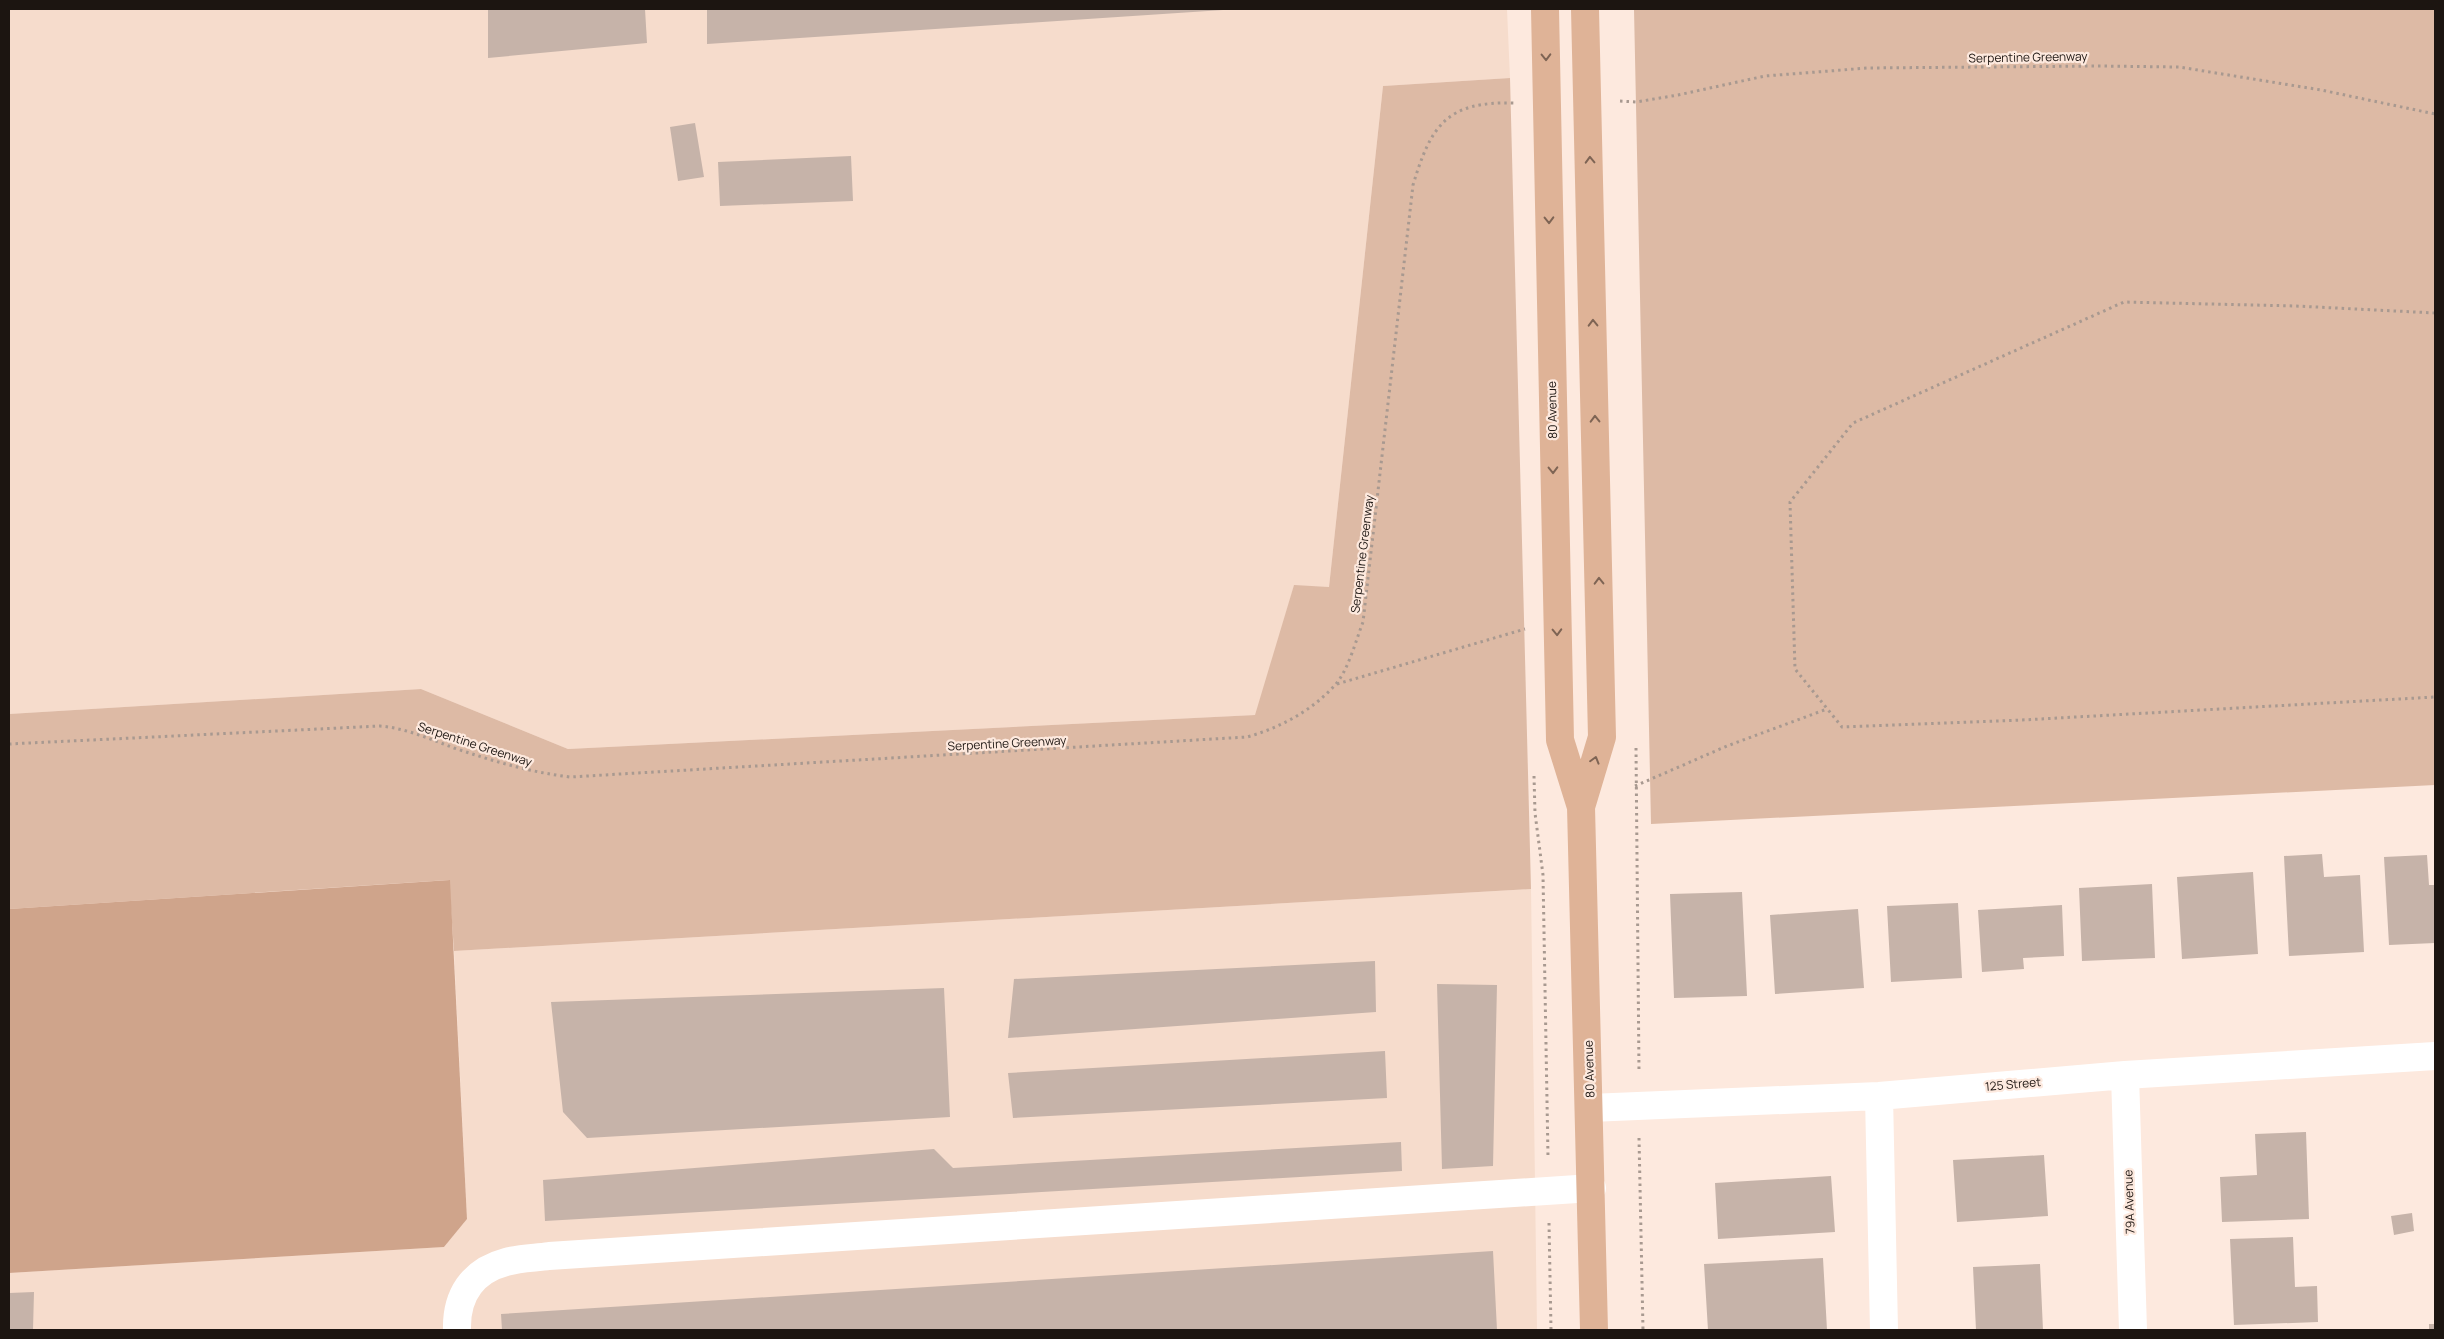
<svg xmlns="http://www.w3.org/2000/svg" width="2444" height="1339" font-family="Manrope,sans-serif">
  <rect width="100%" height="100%" fill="#fde9de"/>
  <path fill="#f6dccc" d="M 9,9 L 1507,9 L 1510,78 L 1383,86 L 1329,587 L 1294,586 L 1256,715 L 568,749 L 421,689 L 9,714 Z
    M 1531,889 L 1537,1330 L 9,1330 L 9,1273 L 444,1247 L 467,1219 L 454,951 Z"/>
  <path fill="#ddbaa5" d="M 1634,9 L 2435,9 L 2435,785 L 1651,824 Z
    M 1510,78 L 1531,889 L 454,951 L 449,880 L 9,909 L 9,714 L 421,689 L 568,749 L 1255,715 L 1294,585 L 1329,587 L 1383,86 Z"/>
  <path fill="#cfa48b" d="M 450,880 L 467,1219 L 444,1247 L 9,1273 L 9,909 Z"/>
  <path fill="#c6b3a9" d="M 488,9 L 645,9 L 647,43 L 488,58 Z
    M 707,9 L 1222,9 L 1223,10 L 707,44 Z
    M 695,123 L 704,177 L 678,181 L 670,127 Z
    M 851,156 L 853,201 L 720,206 L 718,162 Z
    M 2322,854 L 2324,877 L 2360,875 L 2364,952 L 2289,956 L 2284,856 Z
    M 2427,855 L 2429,885 L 2435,885 L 2435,943 L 2389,945 L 2384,857 Z
    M 2253,872 L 2258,954 L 2182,959 L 2177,877 Z
    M 2152,884 L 2155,958 L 2082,961 L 2079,888 Z
    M 1742,892 L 1747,996 L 1674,998 L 1670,894 Z
    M 1958,903 L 1962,978 L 1891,982 L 1887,906 Z
    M 2062,905 L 2064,956 L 2023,958 L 2024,969 L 1982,972 L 1978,910 Z
    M 1858,909 L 1864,988 L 1775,994 L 1770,915 Z
    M 1375,961 L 1376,1012 L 1008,1038 L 1014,979 Z
    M 1437,984 L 1497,985 L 1493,1166 L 1442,1169 Z
    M 944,988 L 950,1117 L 587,1138 L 563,1112 L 551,1002 Z
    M 1385,1051 L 1387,1098 L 1013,1118 L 1008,1073 Z
    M 2306,1132 L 2309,1219 L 2222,1222 L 2220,1177 L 2257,1175 L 2255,1134 Z
    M 1401,1142 L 1402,1171 L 545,1221 L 543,1180 L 934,1149 L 953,1168 Z
    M 2044,1155 L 2048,1216 L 1957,1222 L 1953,1160 Z
    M 1831,1176 L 1835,1232 L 1718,1239 L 1715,1183 Z
    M 2412,1213 L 2414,1231 L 2394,1235 L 2391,1216 Z
    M 2293,1237 L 2295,1287 L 2317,1286 L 2318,1322 L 2234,1325 L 2230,1239 Z
    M 1493,1251 L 1497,1330 L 502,1330 L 501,1314 Z
    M 1823,1258 L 1827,1330 L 1708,1330 L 1704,1264 Z
    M 2040,1264 L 2043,1330 L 1976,1330 L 1973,1267 Z
    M 34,1292 L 33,1330 L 9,1330 L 9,1293 Z
    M 2429,1324 L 2435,1324 L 2435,1330 L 2429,1330 Z"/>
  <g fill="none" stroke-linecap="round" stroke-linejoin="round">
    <path stroke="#a89990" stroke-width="3" stroke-dasharray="2.5 4" stroke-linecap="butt" d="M 1620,101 L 1636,102 L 1678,95 L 1765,76 L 1868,68 L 2099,66 L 2179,67 L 2321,90 L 2435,114
      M 2435,313 L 2296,306 L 2124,302 L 1853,423 L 1790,502 L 1795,669 L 1842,727 L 2022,720 L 2435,697
      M 1337,684 L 1525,629
      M 9,744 L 380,726 C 405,728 430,739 454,748 C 493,761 529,772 570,777 L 1247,737 C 1279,728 1312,711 1335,685 C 1348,671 1356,640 1363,622 L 1413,185 C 1431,125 1447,101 1514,103
      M 1636,748 L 1639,1072
      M 1534,776 L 1535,813 L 1543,875 L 1548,1157
      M 1635,786 L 1727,746 L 1827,709
      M 1639,1138 L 1643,1330
      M 1549,1223 L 1551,1330"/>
    <path stroke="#fff" stroke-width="28" d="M 2125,1075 L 2133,1330
      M 1879,1096 L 1884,1330
      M 1590,1108 L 1879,1096 L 2125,1075 L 2435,1056
      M 457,1330 C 456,1296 472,1271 506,1262 C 520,1258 535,1258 549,1256 L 1592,1188"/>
    <path stroke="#dfb397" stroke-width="28" d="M 1545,9 L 1560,740 L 1581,807 L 1594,1330
      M 1581,807 L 1602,737 L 1585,9"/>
  </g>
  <defs><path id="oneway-chevron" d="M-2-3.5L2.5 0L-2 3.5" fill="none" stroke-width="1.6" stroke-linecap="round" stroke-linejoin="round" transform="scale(1.25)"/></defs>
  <g stroke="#7e6454">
    <use href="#oneway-chevron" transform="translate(1546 57) rotate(89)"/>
    <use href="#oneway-chevron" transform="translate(1590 160) rotate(-92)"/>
    <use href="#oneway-chevron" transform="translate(1549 220) rotate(89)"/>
    <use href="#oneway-chevron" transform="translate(1593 323) rotate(-91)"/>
    <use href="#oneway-chevron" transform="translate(1595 419) rotate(-91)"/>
    <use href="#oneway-chevron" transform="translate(1553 470) rotate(89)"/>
    <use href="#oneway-chevron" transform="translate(1599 581) rotate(-91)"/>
    <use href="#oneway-chevron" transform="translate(1557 632) rotate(88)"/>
    <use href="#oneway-chevron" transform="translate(1595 760) rotate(-74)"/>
  </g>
  <g text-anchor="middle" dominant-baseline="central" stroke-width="4.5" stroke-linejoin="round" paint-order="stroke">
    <g font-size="12" fill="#1c1511" stroke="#fde9de">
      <text transform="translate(2028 57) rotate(-1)">Serpentine Greenway</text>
      <text transform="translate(1552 410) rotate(-91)">80 Avenue</text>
      <text transform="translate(1362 554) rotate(-83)">Serpentine Greenway</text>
      <text transform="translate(1007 743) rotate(-3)">Serpentine Greenway</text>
      <text transform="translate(475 744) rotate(18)">Serpentine Greenway</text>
      <text transform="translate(1589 1069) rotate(-92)">80 Avenue</text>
      <text transform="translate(2013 1084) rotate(-5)">125 Street</text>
      <text transform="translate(2129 1202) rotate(-92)">79A Avenue</text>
    </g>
  </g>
  <rect width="2444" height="1339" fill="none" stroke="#1c1511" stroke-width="20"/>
</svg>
